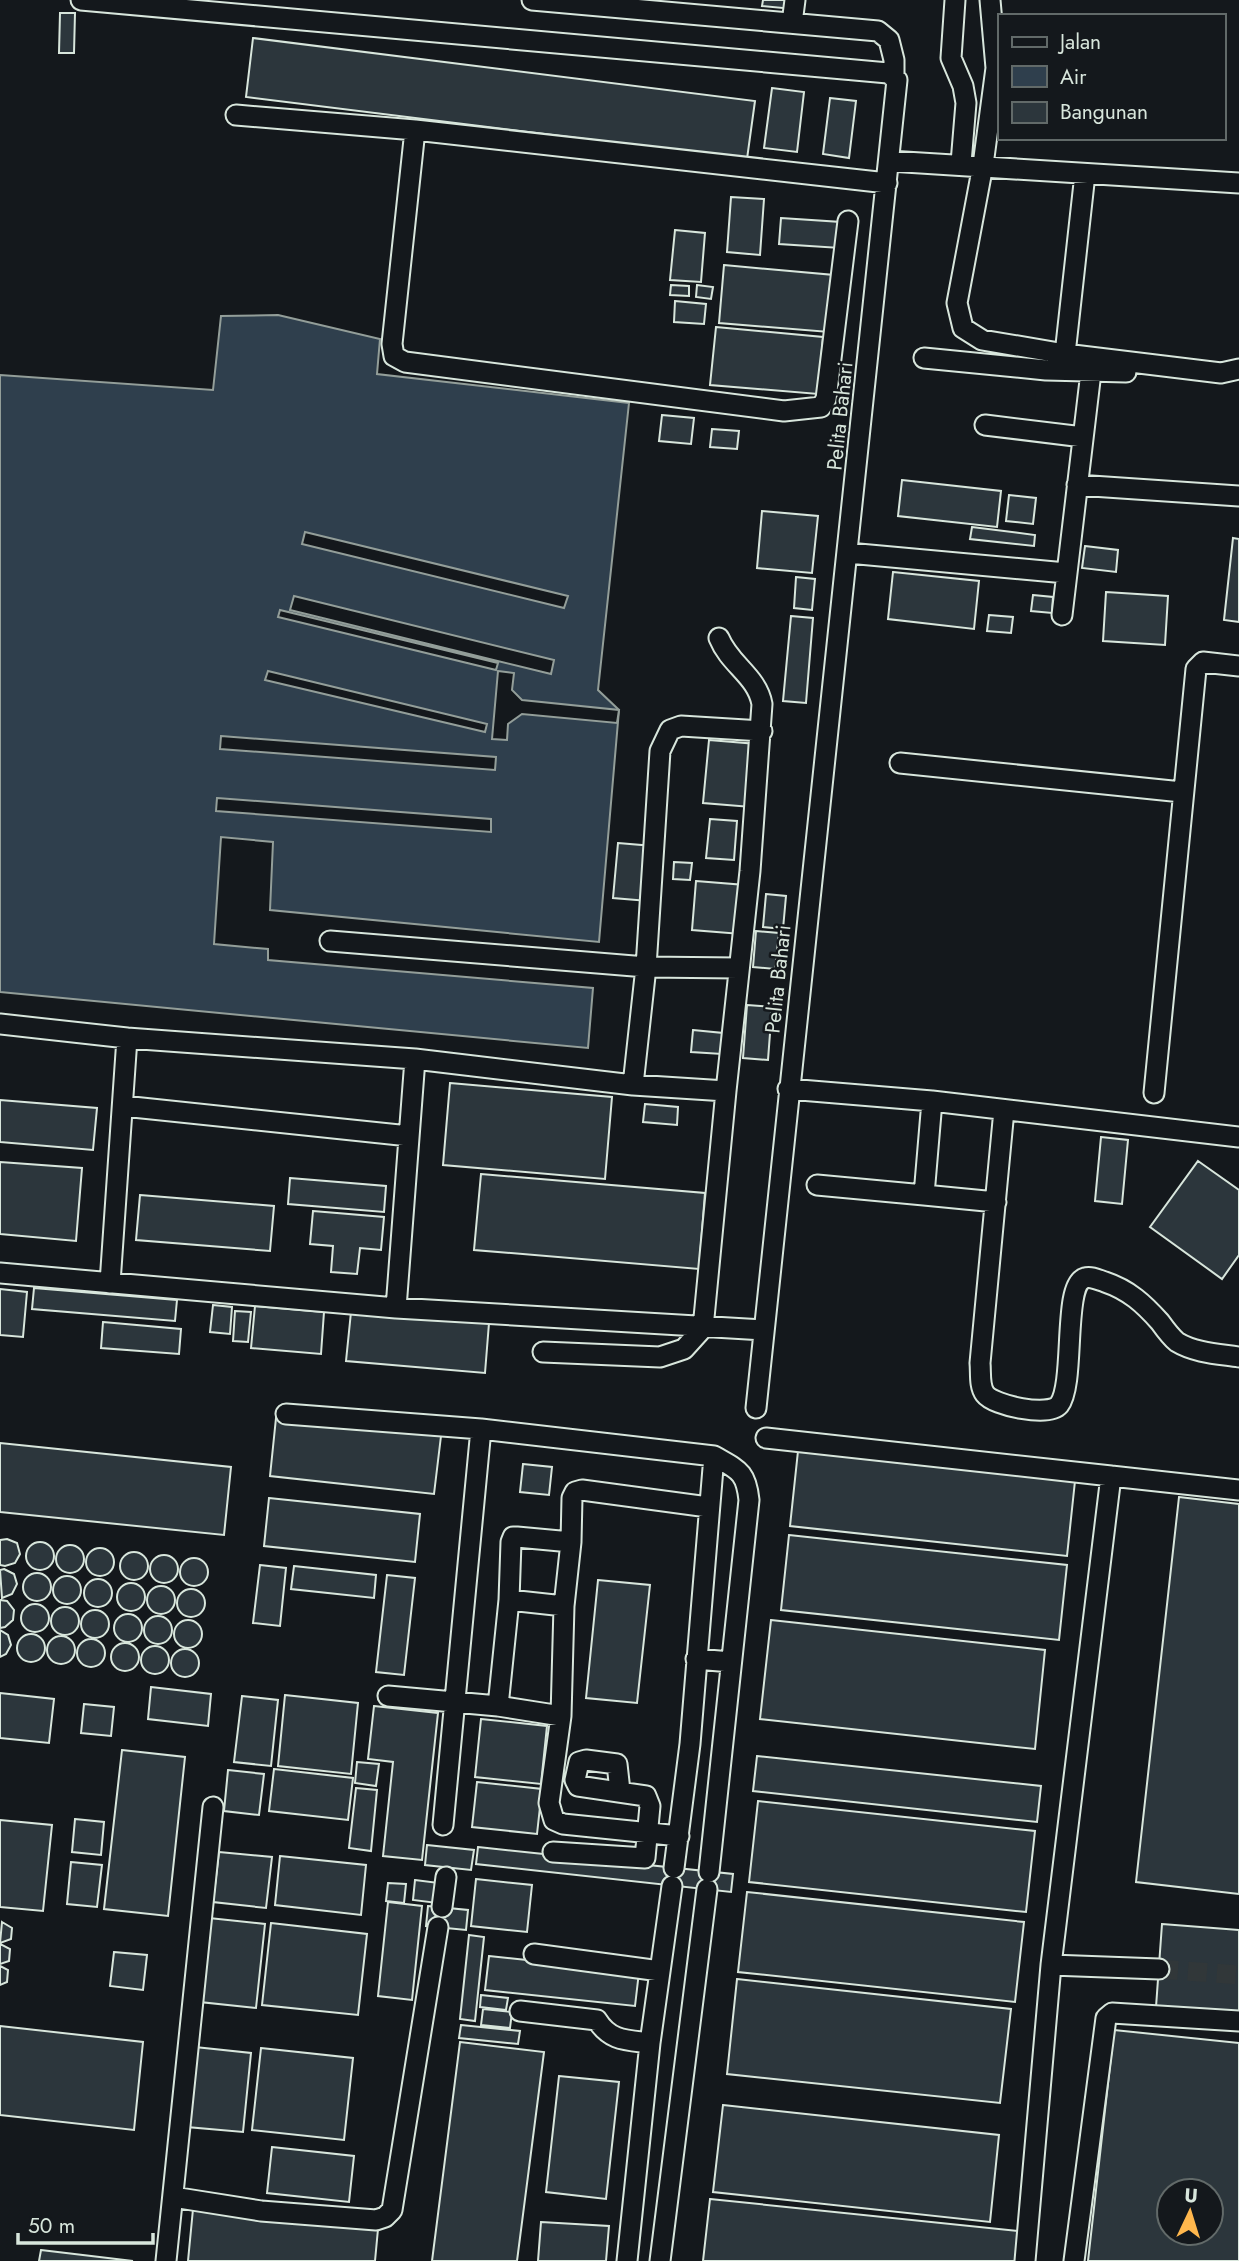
<svg xmlns="http://www.w3.org/2000/svg" width="1239" height="2261" font-family="Jost,sans-serif">
  <rect width="100%" height="100%" fill="#14181c"/>
  <path fill="#2f3f4d" stroke="#939e99" stroke-width="2" d="M 278,315 L 380,339 L 377,374 L 629,403 L 598,690 L 619,710 L 599,942 L 270,910 L 273,842 L 221,837 L 214,944 L 268,949 L 268,960 L 593,988 L 588,1048 L 0,992 L 0,375 L 213,390 L 221,316 Z"/>
  <path fill="#14181c" stroke="#939e99" stroke-width="2" d="M 305,532 L 568,596 L 564,608 L 302,544 Z
    M 294,596 L 554,660 L 551,674 L 290,610 Z
    M 280,610 L 498,663 L 496,670 L 278,617 Z
    M 268,671 L 487,724 L 485,732 L 265,680 Z
    M 498,671 L 514,673 L 512,690 L 522,700 L 619,710 L 617,723 L 522,714 L 508,724 L 507,740 L 492,739 Z
    M 221,736 L 496,757 L 495,770 L 220,749 Z
    M 217,798 L 491,819 L 491,832 L 216,811 Z"/>
  <path fill="#2c363c" stroke="#d8e6dc" stroke-width="2" fill-rule="evenodd" d="M 763,0 L 794,0 L 793,9 L 762,6 Z
    M 60,13 L 75,13 L 74,53 L 59,53 Z
    M 253,38 L 755,101 L 747,159 L 246,97 Z
    M 772,88 L 804,92 L 797,152 L 764,148 Z
    M 830,98 L 856,101 L 849,158 L 823,154 Z
    M 731,197 L 764,199 L 760,255 L 727,252 Z
    M 781,218 L 841,222 L 840,248 L 779,244 Z
    M 675,230 L 705,233 L 701,282 L 670,280 Z
    M 724,265 L 834,275 L 829,332 L 719,323 Z
    M 671,285 L 689,286 L 689,296 L 670,295 Z
    M 697,285 L 713,287 L 711,299 L 696,297 Z
    M 675,301 L 706,304 L 704,324 L 674,322 Z
    M 716,327 L 823,337 L 818,394 L 710,385 Z
    M 662,415 L 694,418 L 691,444 L 659,441 Z
    M 712,429 L 739,431 L 737,449 L 710,447 Z
    M 902,480 L 1001,491 L 997,527 L 898,516 Z
    M 1009,495 L 1036,498 L 1033,524 L 1006,521 Z
    M 762,511 L 818,516 L 812,573 L 757,568 Z
    M 972,527 L 1035,535 L 1034,546 L 970,539 Z
    M 1233,538 L 1239,539 L 1239,622 L 1224,620 Z
    M 1085,546 L 1118,550 L 1116,572 L 1082,568 Z
    M 893,572 L 979,581 L 974,629 L 888,619 Z
    M 796,577 L 815,579 L 812,610 L 794,608 Z
    M 1106,592 L 1168,596 L 1165,645 L 1103,641 Z
    M 1033,595 L 1053,597 L 1052,613 L 1031,611 Z
    M 989,615 L 1013,617 L 1011,633 L 987,631 Z
    M 791,616 L 813,618 L 806,703 L 783,701 Z
    M 709,740 L 757,744 L 751,807 L 703,803 Z
    M 710,819 L 737,821 L 734,860 L 706,858 Z
    M 618,843 L 653,846 L 648,901 L 613,898 Z
    M 674,862 L 692,863 L 690,880 L 673,879 Z
    M 696,881 L 745,885 L 741,934 L 692,930 Z
    M 766,894 L 786,896 L 783,929 L 763,927 Z
    M 756,931 L 779,933 L 775,969 L 753,967 Z
    M 747,1005 L 772,1007 L 768,1060 L 743,1058 Z
    M 693,1030 L 723,1033 L 722,1054 L 691,1052 Z
    M 450,1083 L 612,1097 L 605,1179 L 443,1165 Z
    M 0,1100 L 97,1108 L 93,1150 L 0,1142 Z
    M 645,1104 L 678,1107 L 677,1125 L 643,1122 Z
    M 1101,1137 L 1128,1140 L 1122,1204 L 1095,1201 Z
    M 1198,1161 L 1239,1190 L 1239,1255 L 1222,1279 L 1150,1227 Z
    M 0,1162 L 82,1168 L 76,1241 L 0,1234 Z
    M 481,1174 L 705,1193 L 699,1269 L 474,1250 Z
    M 290,1178 L 386,1186 L 384,1212 L 288,1204 Z
    M 140,1195 L 274,1206 L 270,1251 L 136,1240 Z
    M 313,1211 L 384,1217 L 381,1250 L 360,1248 L 357,1274 L 331,1272 L 333,1246 L 310,1244 Z
    M 34,1288 L 177,1300 L 175,1321 L 32,1309 Z
    M 0,1289 L 27,1292 L 23,1337 L 0,1335 Z
    M 213,1305 L 232,1307 L 230,1334 L 210,1332 Z
    M 255,1306 L 324,1312 L 321,1354 L 251,1348 Z
    M 235,1311 L 251,1312 L 248,1342 L 233,1341 Z
    M 351,1312 L 489,1323 L 485,1373 L 346,1361 Z
    M 103,1322 L 181,1329 L 179,1354 L 101,1348 Z
    M 276,1418 L 441,1436 L 434,1494 L 270,1476 Z
    M 0,1443 L 231,1467 L 224,1535 L 0,1512 Z
    M 798,1451 L 1075,1481 L 1067,1556 L 790,1526 Z
    M 523,1464 L 552,1467 L 549,1495 L 520,1492 Z
    M 1179,1497 L 1239,1504 L 1239,1894 L 1136,1882 Z
    M 269,1498 L 420,1514 L 415,1562 L 264,1546 Z
    M 789,1535 L 1067,1565 L 1059,1640 L 781,1610 Z
    M 7,1539 L 17,1543 L 20,1554 L 15,1563 L 5,1566 L 0,1565 L 0,1540 Z
    M26 1556a14 14 0 1 1 28 0a14 14 0 1 1-28 0Z
    M56 1559a14 14 0 1 1 28 0a14 14 0 1 1-28 0Z
    M86 1562a14 14 0 1 1 28 0a14 14 0 1 1-28 0Z
    M120 1566a14 14 0 1 1 28 0a14 14 0 1 1-28 0Z
    M150 1569a14 14 0 1 1 28 0a14 14 0 1 1-28 0Z
    M180 1572a14 14 0 1 1 28 0a14 14 0 1 1-28 0Z
    M 260,1565 L 286,1568 L 280,1626 L 253,1623 Z
    M 294,1566 L 376,1575 L 374,1598 L 291,1589 Z
    M 4,1569 L 14,1574 L 17,1584 L 12,1594 L 2,1598 L 0,1570 Z
    M23 1587a14 14 0 1 1 28 0a14 14 0 1 1-28 0Z
    M 387,1575 L 415,1578 L 404,1675 L 376,1672 Z
    M53 1590a14 14 0 1 1 28 0a14 14 0 1 1-28 0Z
    M84 1593a14 14 0 1 1 28 0a14 14 0 1 1-28 0Z
    M 598,1580 L 650,1585 L 637,1703 L 586,1698 Z
    M117 1597a14 14 0 1 1 28 0a14 14 0 1 1-28 0Z
    M147 1600a14 14 0 1 1 28 0a14 14 0 1 1-28 0Z
    M177 1603a14 14 0 1 1 28 0a14 14 0 1 1-28 0Z
    M 0,1600 L 7,1601 L 14,1610 L 13,1620 L 5,1627 L 0,1628 Z
    M21 1618a14 14 0 1 1 28 0a14 14 0 1 1-28 0Z
    M51 1621a14 14 0 1 1 28 0a14 14 0 1 1-28 0Z
    M81 1624a14 14 0 1 1 28 0a14 14 0 1 1-28 0Z
    M114 1628a14 14 0 1 1 28 0a14 14 0 1 1-28 0Z
    M144 1630a14 14 0 1 1 28 0a14 14 0 1 1-28 0Z
    M 771,1620 L 1045,1650 L 1035,1749 L 760,1719 Z
    M174 1634a14 14 0 1 1 28 0a14 14 0 1 1-28 0Z
    M 0,1630 L 8,1635 L 11,1645 L 6,1654 L 0,1657 Z
    M17 1648a14 14 0 1 1 28 0a14 14 0 1 1-28 0Z
    M47 1650a14 14 0 1 1 28 0a14 14 0 1 1-28 0Z
    M77 1653a14 14 0 1 1 28 0a14 14 0 1 1-28 0Z
    M111 1657a14 14 0 1 1 28 0a14 14 0 1 1-28 0Z
    M141 1660a14 14 0 1 1 28 0a14 14 0 1 1-28 0Z
    M171 1663a14 14 0 1 1 28 0a14 14 0 1 1-28 0Z
    M 151,1687 L 211,1694 L 208,1726 L 148,1719 Z
    M 0,1693 L 54,1699 L 49,1743 L 0,1738 Z
    M 285,1695 L 358,1703 L 351,1774 L 278,1766 Z
    M 242,1696 L 278,1700 L 271,1766 L 234,1762 Z
    M 84,1704 L 114,1707 L 111,1736 L 81,1733 Z
    M 374,1706 L 438,1713 L 422,1860 L 383,1856 L 393,1762 L 368,1759 Z
    M 481,1719 L 547,1726 L 541,1784 L 475,1777 Z
    M 122,1750 L 185,1757 L 168,1916 L 104,1909 Z
    M 757,1756 L 1041,1786 L 1037,1822 L 753,1791 Z
    M 357,1762 L 379,1764 L 376,1786 L 355,1783 Z
    M 274,1769 L 353,1778 L 348,1820 L 269,1811 Z
    M 228,1770 L 264,1774 L 259,1815 L 224,1811 Z
    M 477,1782 L 542,1789 L 537,1834 L 472,1827 Z
    M 356,1788 L 377,1790 L 371,1851 L 349,1848 Z
    M 758,1801 L 1035,1831 L 1026,1912 L 749,1882 Z
    M 75,1819 L 104,1822 L 101,1855 L 72,1852 Z
    M 0,1820 L 52,1825 L 43,1911 L 0,1907 Z
    M 427,1845 L 474,1850 L 471,1870 L 425,1865 Z
    M 478,1847 L 733,1874 L 731,1892 L 476,1864 Z
    M 219,1852 L 272,1857 L 266,1908 L 213,1902 Z
    M 280,1856 L 366,1865 L 361,1915 L 275,1905 Z
    M 71,1862 L 102,1865 L 97,1907 L 67,1904 Z
    M 476,1879 L 532,1885 L 527,1932 L 471,1926 Z
    M 415,1880 L 439,1883 L 437,1903 L 413,1900 Z
    M 388,1883 L 406,1884 L 404,1903 L 386,1901 Z
    M 747,1892 L 1024,1922 L 1015,2002 L 738,1972 Z
    M 388,1902 L 422,1906 L 412,2000 L 378,1996 Z
    M 428,1906 L 468,1910 L 466,1930 L 426,1926 Z
    M 209,1918 L 265,1924 L 256,2008 L 200,2002 Z
    M 2,1922 L 12,1928 L 11,1939 L 0,1943 Z
    M 271,1923 L 367,1934 L 358,2015 L 262,2005 Z
    M 1162,1924 L 1239,1930 L 1239,2013 L 1156,2007 Z
    M 469,1935 L 484,1937 L 475,2021 L 460,2019 Z
    M 0,1944 L 10,1949 L 9,1961 L 0,1964 Z
    M 114,1952 L 147,1955 L 143,1990 L 110,1986 Z
    M 489,1956 L 639,1972 L 635,2006 L 485,1990 Z
    M 0,1966 L 8,1970 L 7,1982 L 0,1985 Z
    M 737,1979 L 1011,2009 L 1000,2103 L 727,2074 Z
    M 481,1995 L 508,1998 L 506,2010 L 480,2007 Z
    M 483,2009 L 512,2012 L 510,2028 L 481,2025 Z
    M 461,2025 L 520,2031 L 518,2044 L 459,2038 Z
    M 0,2026 L 143,2042 L 134,2130 L 0,2115 Z
    M 1114,2030 L 1239,2043 L 1239,2261 L 1088,2261 ZM 1169,2191 L 1211,2191 L 1211,2233 L 1169,2233 Z
    M 460,2042 L 544,2052 L 517,2261 L 432,2261 Z
    M 195,2047 L 251,2053 L 243,2132 L 187,2127 Z
    M 261,2048 L 353,2058 L 344,2140 L 252,2130 Z
    M 559,2076 L 619,2082 L 606,2199 L 546,2192 Z
    M 723,2105 L 999,2135 L 990,2222 L 713,2192 Z
    M 272,2147 L 354,2156 L 349,2202 L 267,2193 Z
    M 710,2199 L 1019,2231 L 1016,2261 L 703,2261 Z
    M 193,2209 L 378,2229 L 375,2261 L 188,2261 Z
    M 541,2222 L 609,2226 L 606,2261 L 538,2261 Z
    M 41,2250 L 133,2261 L 39,2261 Z"/>
  <g fill="none" stroke-linecap="round" stroke-linejoin="round">
    <path stroke="#313739" stroke-width="19" stroke-dasharray="19 10" stroke-linecap="butt" d="M 1159,1969 L 1239,1975"/>
    <g stroke="#d8e6dc" stroke-width="23">
      <path id="minor" d="M 81,0 L 888,73 L 897,80 L 756,1408
        M 532,0 L 878,31 L 889,40 L 894,60 L 894,75
        M 955,0 L 951,58 L 963,86 L 966,103 L 961,163
        M 990,0 L 996,68 L 983,165 L 957,303 L 963,328 L 982,340 L 1065,354 L 1221,373 L 1239,369
        M 792,23 L 795,0
        M 236,115 L 415,130 L 887,183
        M 415,130 L 392,344 L 394,356 L 405,362 L 784,411 L 821,407 L 826,399 L 848,221
        M 889,161 L 1239,183
        M 1065,354 L 1085,174
        M 924,358 L 1046,370 L 1126,372
        M 985,425 L 1083,437
        M 1077,485 L 1239,496
        M 848,553 L 1066,573
        M 1062,615 L 1091,372
        M 719,638 C 730,665 757,676 762,704 L 750,871 L 726,1091
        M 900,763 L 1182,792
        M 330,941 L 646,967 L 738,968
        M 0,1024 L 127,1038
        M 633,1085 L 646,967 L 660,751 L 670,730 L 681,726 L 762,731
        M 788,1089 L 932,1101 L 1239,1137
        M 1154,1093 L 1196,669 L 1203,662 L 1239,666
        M 932,1101 L 924,1195 L 996,1202
        M 123,1106 L 409,1136
        M 1004,1110 L 980,1363 C 981,1373 979,1386 985,1394 C 994,1406 1049,1417 1059,1405 C 1076,1383 1062,1284 1085,1278 C 1091,1276 1099,1280 1105,1282 C 1129,1290 1144,1304 1160,1322 C 1165,1329 1171,1337 1177,1342 C 1195,1353 1219,1354 1239,1357
        M 817,1185 L 924,1195
        M 0,1273 L 396,1308 L 764,1330
        M 110,1283 L 127,1038 L 415,1059 L 633,1085 L 726,1091 L 703,1328 L 684,1349 L 660,1357 L 543,1352
        M 396,1308 L 415,1059
        M 286,1414 L 481,1429
        M 766,1438 L 1111,1476
        M 571,1542 L 572,1498 L 575,1492 L 582,1490 L 708,1507
        M 509,1600 L 511,1542 L 513,1537 L 517,1537 L 571,1542 L 564,1606
        M 696,1659 L 731,1662
        M 388,1696 L 498,1706 L 561,1716 L 549,1803 L 554,1820 L 563,1824 L 679,1836
        M 498,1706 L 509,1600 L 564,1606 L 561,1716
        M 443,1825 L 481,1429 L 714,1456 C 738,1470 746,1471 749,1500 L 709,1872
        M 553,1852 L 645,1858 L 650,1806 L 646,1796 L 578,1786 L 575,1780 L 579,1762 L 586,1760 L 617,1764 L 620,1791
        M 674,1868 L 690,1744 L 714,1456
        M 442,1907 L 446,1877
        M 534,1954 L 660,1971
        M 1051,1965 L 1159,1969
        M 520,2011 L 597,2020 C 610,2041 626,2040 650,2043
        M 173,2197 L 261,2211 L 376,2220 L 385,2217 L 392,2210 L 438,1927
        M 166,2261 L 213,1807
        M 627,2261 L 650,2043 L 672,1886
        M 660,2261 L 707,1889
        M 1025,2261 L 1051,1965 L 1111,1476 L 1239,1490
        M 1074,2261 L 1106,2018 L 1112,2013 L 1239,2021"/>
    </g>
    <use href="#minor" stroke="#14181c" stroke-width="19"/>
  </g>
  <g text-anchor="middle" dominant-baseline="central" stroke-width="5" stroke-linejoin="round" paint-order="stroke">
    <g font-size="21" fill="#d8e6dc" stroke="#14181c">
      <text transform="translate(840 416) rotate(-84)">Pelita Bahari</text>
      <text transform="translate(778 979) rotate(-84)">Pelita Bahari</text>
    </g>
  </g>
  <rect x="998" y="14" width="228" height="126" fill="#14181c" stroke="#626a69" stroke-width="2"/>
  <rect x="1012" y="37" width="35" height="10" fill="#14181c" stroke="#626a69" stroke-width="2"/>
  <text x="1060" y="49" font-size="21" fill="#d8e6dc">Jalan</text>
  <rect x="1012" y="66" width="35" height="21" fill="#2f3f4d" stroke="#626a69" stroke-width="2"/>
  <text x="1060" y="84" font-size="21" fill="#d8e6dc">Air</text>
  <rect x="1012" y="102" width="35" height="21" fill="#2c363c" stroke="#626a69" stroke-width="2"/>
  <text x="1060" y="119" font-size="21" fill="#d8e6dc">Bangunan</text>
  <g transform="translate(1190 2212) rotate(4)"><circle r="33" fill="#14181c" stroke="#626a69" stroke-width="2"/>
  <path d="M0-5L12 26L0 18L-12 26Z" fill="#ffb74d"/>
  <text y="-10" font-size="19" font-weight="bold" text-anchor="middle" fill="#d8e6dc">U</text>
  </g>
  <path d="M18 2233v10h135v-10" fill="none" stroke="#d8e6dc" stroke-width="3.5"/>
  <text x="28" y="2233" font-size="21" fill="#d8e6dc" stroke="#14181c" stroke-width="5" paint-order="stroke">50 m</text>
</svg>
